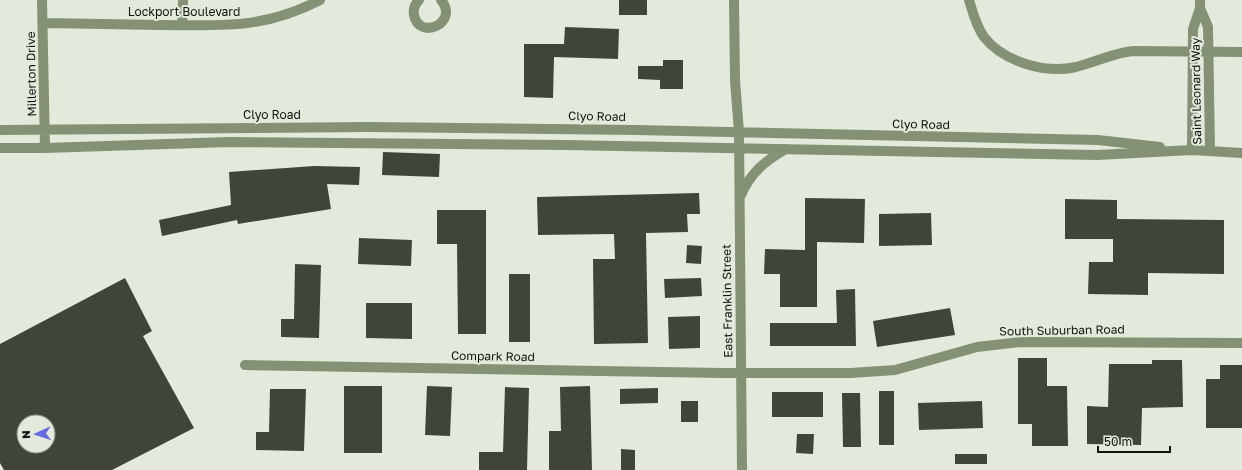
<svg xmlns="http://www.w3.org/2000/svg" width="1242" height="470" font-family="'Golos Text',sans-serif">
  <rect width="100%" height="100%" fill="#e3eadb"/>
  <path fill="#404539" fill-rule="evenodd" d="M 619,0 L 647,0 L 647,15 L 619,15 Z
    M 565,27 L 619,29 L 618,59 L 554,57 L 553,98 L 524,97 L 524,44 L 564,44 Z
    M 663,60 L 683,60 L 683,89 L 660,89 L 660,80 L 638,79 L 638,66 L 663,66 Z
    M 383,152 L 440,154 L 439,177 L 382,175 Z
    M 314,166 L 360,167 L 359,185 L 327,184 L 331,209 L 238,224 L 237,220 L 162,236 L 159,220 L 231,205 L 229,172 Z
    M 699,193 L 700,214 L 687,214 L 688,232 L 646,233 L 648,343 L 594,344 L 593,259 L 615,259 L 614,234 L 538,235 L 537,197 Z
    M 805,198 L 865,199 L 864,243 L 817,242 L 817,307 L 780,307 L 780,274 L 764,274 L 765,249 L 805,250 Z
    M 1065,199 L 1117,200 L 1117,219 L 1224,220 L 1224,274 L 1148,273 L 1148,295 L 1088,294 L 1089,262 L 1113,262 L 1113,239 L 1065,239 Z
    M 437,210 L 486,210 L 486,334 L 458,334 L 457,244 L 437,244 Z
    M 931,213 L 932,245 L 879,246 L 879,214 Z
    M 359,238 L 412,240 L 411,266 L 358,264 Z
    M 687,245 L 702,246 L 701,264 L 686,263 Z
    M 295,264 L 321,265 L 319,338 L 281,337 L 281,319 L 294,319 Z
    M 509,274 L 530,274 L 530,342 L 509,342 Z
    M 125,278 L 152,331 L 143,336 L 194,428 L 112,470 L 4,470 L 0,463 L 0,344 ZM 24,422 L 48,422 L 48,446 L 24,446 Z
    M 701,278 L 702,296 L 665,298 L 664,279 Z
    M 855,289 L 856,346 L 770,346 L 770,323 L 837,323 L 836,290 Z
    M 366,303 L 412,303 L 412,339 L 366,338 Z
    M 950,308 L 955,335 L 877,347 L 873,321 Z
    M 700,316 L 700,348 L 669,349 L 668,317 Z
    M 1018,358 L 1047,358 L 1047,386 L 1067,386 L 1068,446 L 1032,446 L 1032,424 L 1018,424 Z
    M 1152,360 L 1182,360 L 1183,407 L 1142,408 L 1141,445 L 1087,444 L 1087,406 L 1108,407 L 1109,364 L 1152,364 Z
    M 1220,365 L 1242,365 L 1242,428 L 1206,428 L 1206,379 L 1220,379 Z
    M 344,386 L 382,386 L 382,453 L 344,453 Z
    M 427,386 L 452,387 L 450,436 L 425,435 Z
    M 590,386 L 592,470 L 549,470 L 549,431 L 561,431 L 560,387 Z
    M 505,387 L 529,388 L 527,470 L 479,470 L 479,452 L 503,452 Z
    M 658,388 L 658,403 L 620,404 L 620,389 Z
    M 270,389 L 306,389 L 304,451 L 256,450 L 256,432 L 269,432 Z
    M 879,391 L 894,391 L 894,445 L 879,445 Z
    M 772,392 L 823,392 L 823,417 L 772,417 Z
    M 842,393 L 860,393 L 861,447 L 843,447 Z
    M 681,401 L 698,401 L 698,422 L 681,422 Z
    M 982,401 L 983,428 L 919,430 L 918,403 Z
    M 797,434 L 814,434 L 813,454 L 796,453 Z
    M 621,449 L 635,450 L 635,470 L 621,470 Z
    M 955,454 L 987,454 L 987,464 L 955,464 Z"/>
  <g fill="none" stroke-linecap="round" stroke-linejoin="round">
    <path stroke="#849174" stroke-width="10" d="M 42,0 L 45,148
      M 419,0 C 415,4 413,9 414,15 C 419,41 460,23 441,0
      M 734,0 L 735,80 L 739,132 L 742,470
      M 969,0 C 973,13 976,26 984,37 C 1004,62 1045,74 1076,67 C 1096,62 1113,53 1133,51 L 1242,52
      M 1200,8 L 1208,27 L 1210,151
      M 43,23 C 81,24 119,24 158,25 C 221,25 262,30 320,0
      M 182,25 L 183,0
      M 0,130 L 368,127 L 636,130 L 1098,140 L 1160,147
      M 0,148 L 45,148 L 229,142 L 565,145 L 1097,155 L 1192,150 L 1242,153
      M 1192,150 L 1193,29 L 1200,8 L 1200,0
      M 741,195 C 751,172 765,161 786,149
      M 245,365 L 723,373 L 851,373 L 895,370 L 977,347 L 1021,342 L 1242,343"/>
  </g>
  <g text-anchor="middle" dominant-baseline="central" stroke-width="4" stroke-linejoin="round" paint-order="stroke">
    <g font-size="12" fill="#11130e" stroke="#e3eadb">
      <text x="184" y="11">Lockport Boulevard</text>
      <text transform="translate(31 74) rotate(-91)">Millerton Drive</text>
      <text transform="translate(1196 91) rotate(-91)">Saint Leonard Way</text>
      <text x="272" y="114">Clyo Road</text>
      <text transform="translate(597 116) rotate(1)">Clyo Road</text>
      <text transform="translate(921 124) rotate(1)">Clyo Road</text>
      <text transform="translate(727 301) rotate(-91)">East Franklin Street</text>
      <text transform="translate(1062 330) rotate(-1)">South Suburban Road</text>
      <text transform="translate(493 356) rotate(1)">Compark Road</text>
    </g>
  </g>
  <g transform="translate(36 434) rotate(267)"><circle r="19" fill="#e3eadb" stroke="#8f9489"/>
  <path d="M0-3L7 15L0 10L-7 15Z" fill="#6468e1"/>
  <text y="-6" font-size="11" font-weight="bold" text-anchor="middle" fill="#11130e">N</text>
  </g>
  <path d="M1098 446v6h72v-6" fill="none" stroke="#11130e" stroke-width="2"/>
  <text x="1104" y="446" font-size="12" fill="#11130e" stroke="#e3eadb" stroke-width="3" paint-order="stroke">50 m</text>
</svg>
